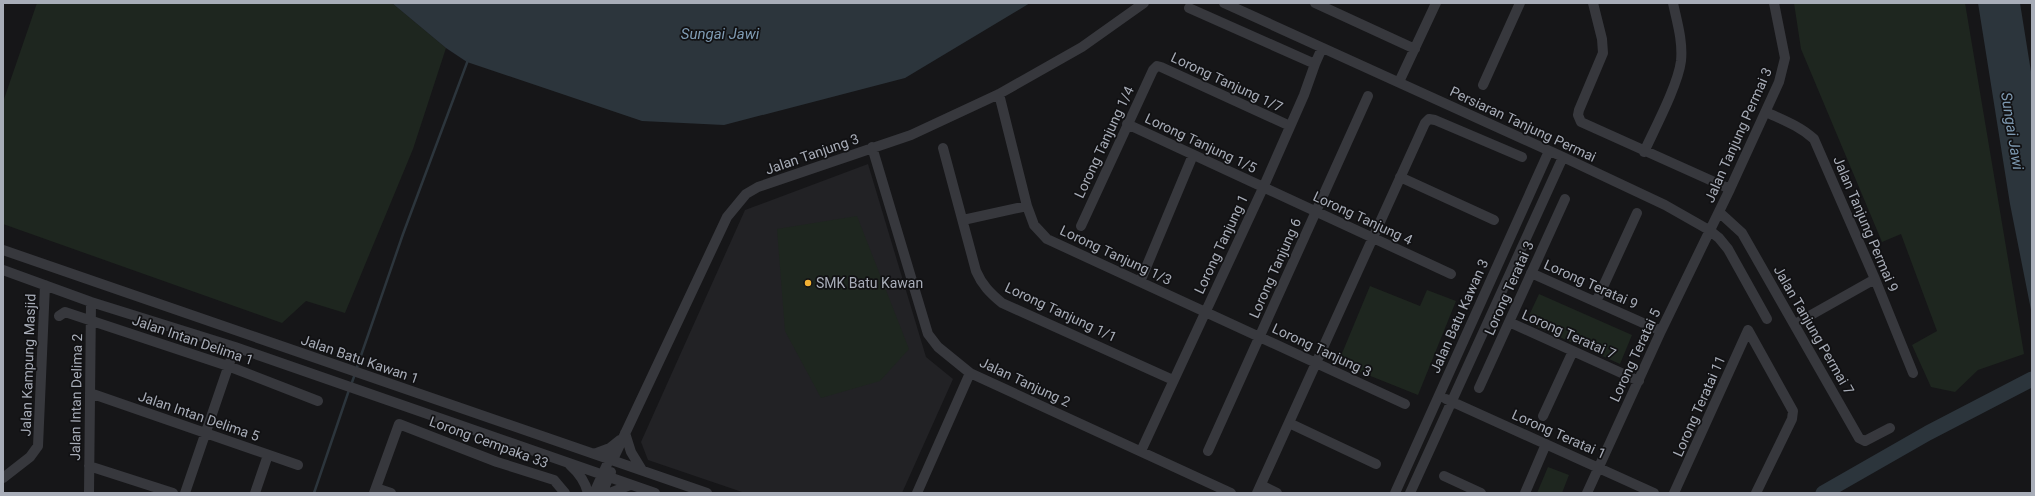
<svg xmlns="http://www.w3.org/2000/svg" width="2035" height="496" font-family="Roboto,sans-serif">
  <rect width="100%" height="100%" fill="#161618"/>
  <path fill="#222225" d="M 868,164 L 926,357 L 953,379 L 902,493 L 745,493 L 648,460 L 641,442 L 745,210 Z"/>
  <path fill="#1e261f" d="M 37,3 L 392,3 L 446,48 L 413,149 L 345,313 L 306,301 L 282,323 L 3,224 L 3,102 Z
    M 1794,3 L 1965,3 L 2024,354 L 1978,370 L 1955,392 L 1931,387 L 1912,345 L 1937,331 L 1901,234 L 1882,242 L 1801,49 Z
    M 857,216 L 909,349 L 880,381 L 821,398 L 785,331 L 777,229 Z
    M 1370,286 L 1420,306 L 1427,290 L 1456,301 L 1418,395 L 1338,363 Z
    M 1539,294 L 1632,335 L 1620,364 L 1526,322 Z
    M 1548,467 L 1569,475 L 1562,493 L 1537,493 Z"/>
  <path fill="#2c353c" d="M 392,3 L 1030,3 L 905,78 L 724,125 L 642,121 L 467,62 L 446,48 Z
    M 1978,3 L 2020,3 L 2032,78 L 2032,315 L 2010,204 Z"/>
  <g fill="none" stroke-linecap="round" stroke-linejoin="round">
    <path stroke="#2c353c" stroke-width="2.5" d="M 356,370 L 403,234 L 468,60
      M 351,385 L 355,374
      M 314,493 L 349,390"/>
    <path stroke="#2c353c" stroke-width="15" d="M 1823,493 L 1928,433 L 2032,379"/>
    <path stroke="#37383d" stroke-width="10" d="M 1224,3 L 1563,157 L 1665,205 L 1709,230 L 1719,238 L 1728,249 L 1767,319
      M 1315,3 L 1415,49
      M 1593,3 L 1602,39 L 1603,53 L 1579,110 L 1578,115 L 1581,122 L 1730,189
      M 1189,8 L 1315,64
      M 1399,82 L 1436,3
      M 1483,85 L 1520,3
      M 999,94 L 1027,206 L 1034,225 L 1047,239 L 1405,404
      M 1766,112 C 1783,120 1800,126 1814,139 L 1875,279 L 1913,373
      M 1127,124 L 1451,274
      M 872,147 L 928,334 L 938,347 L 970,373 L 1231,493
      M 943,148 L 976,271 C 982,285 990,293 1002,303 L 1173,380
      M 1644,152 C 1655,128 1678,85 1681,61 C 1683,41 1677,22 1673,3
      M 1400,177 L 1494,220
      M 1719,212 L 1742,233 L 1859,438 L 1865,441 L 1890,428
      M 963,220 L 1027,206
      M 1081,226 L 1153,70 L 1157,66 L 1161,67 L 1290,126
      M 3,250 L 707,493
      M 3,270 L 91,302 L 235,347 L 655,493
      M 1531,273 L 1661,331
      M 1140,282 L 1193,155
      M 1596,302 L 1637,213
      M 59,316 L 65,312 L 228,366 L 318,401
      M 1509,322 L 1639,381
      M 1795,324 L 1875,279
      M 1748,330 L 1793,411 L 1792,419 L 1756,493
      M 1479,388 L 1565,199
      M 90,393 L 298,465
      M 1446,399 L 1654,493
      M 1543,416 L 1573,351
      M 1289,423 L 1376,464
      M 625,433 L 631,452 L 642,470
      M 1141,451 L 1263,188 L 1304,95 L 1315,64 L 1322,48
      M 1208,451 L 1368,96
      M 594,454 L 610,448 L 620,440
      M 570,465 C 579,473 585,481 588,493
      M 89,466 L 173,493
      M 1444,476 L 1481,493
      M 3,478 L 30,457 L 38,446 L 45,285
      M 1261,485 L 1277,493
      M 376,488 L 391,493
      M 89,493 L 91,302
      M 185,493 L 235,347
      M 255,493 L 268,455
      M 374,493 L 399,424 L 497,462 L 554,480 L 565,493
      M 594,493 L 609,460 L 615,455 L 727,217 L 746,194 L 758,187 L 911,135 L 999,94 L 1082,47 L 1144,3
      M 602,493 L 611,472
      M 610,493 L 630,485
      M 917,493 L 970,373
      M 1257,493 L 1425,123 L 1429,119 L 1435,120 L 1522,157
      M 1395,493 L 1549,151
      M 1410,493 L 1563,157
      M 1525,493 L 1546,444
      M 1587,493 L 1661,331 L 1730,189 L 1779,82 L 1785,58 L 1774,3
      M 1674,493 L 1748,330"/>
  </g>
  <circle fill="#f2b134" stroke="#111113" stroke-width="1.5" cx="808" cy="283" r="4"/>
  <g text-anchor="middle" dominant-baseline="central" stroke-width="3.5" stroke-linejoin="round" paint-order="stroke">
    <g font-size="14" fill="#a8adb8" stroke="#111113">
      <text transform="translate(1227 82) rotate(25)">Lorong Tanjung 1/7</text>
      <text transform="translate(1523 124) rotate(25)">Persiaran Tanjung Permai</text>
      <text transform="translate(1738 135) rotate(-66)">Jalan Tanjung Permai 3</text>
      <text transform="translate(1104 142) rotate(-65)">Lorong Tanjung 1/4</text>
      <text transform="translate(1201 143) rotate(25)">Lorong Tanjung 1/5</text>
      <text transform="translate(812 154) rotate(-19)">Jalan Tanjung 3</text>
      <text transform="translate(1363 218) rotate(25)">Lorong Tanjung 4</text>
      <text transform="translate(1866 224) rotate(67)">Jalan Tanjung Permai 9</text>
      <text transform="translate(1221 244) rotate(-65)">Lorong Tanjung 1</text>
      <text transform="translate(1116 255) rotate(25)">Lorong Tanjung 1/3</text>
      <text transform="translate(1275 268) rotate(-66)">Lorong Tanjung 6</text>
      <text transform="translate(1591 284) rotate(24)">Lorong Teratai 9</text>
      <text transform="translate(1509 288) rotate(-66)">Lorong Teratai 3</text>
      <text transform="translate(1061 312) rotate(25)">Lorong Tanjung 1/1</text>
      <text transform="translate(1459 316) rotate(-66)">Jalan Batu Kawan 3</text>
      <text transform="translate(1814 330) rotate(60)">Jalan Tanjung Permai 7</text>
      <text transform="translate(1569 334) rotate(24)">Lorong Teratai 7</text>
      <text transform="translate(193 340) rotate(19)">Jalan Intan Delima 1</text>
      <text transform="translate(1322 350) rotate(25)">Lorong Tanjung 3</text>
      <text transform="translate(1635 355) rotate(-65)">Lorong Teratai 5</text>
      <text transform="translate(360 359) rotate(19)">Jalan Batu Kawan 1</text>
      <text transform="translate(28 365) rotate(-88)">Jalan Kampung Masjid</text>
      <text transform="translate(1025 382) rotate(25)">Jalan Tanjung 2</text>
      <text transform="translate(76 397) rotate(-89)">Jalan Intan Delima 2</text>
      <text transform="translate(1699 406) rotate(-66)">Lorong Teratai 11</text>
      <text transform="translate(199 416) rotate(19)">Jalan Intan Delima 5</text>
      <text transform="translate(1559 434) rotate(24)">Lorong Teratai 1</text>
      <text transform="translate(489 442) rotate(20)">Lorong Cempaka 33</text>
    </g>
    <g font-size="14" fill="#a8adb8" stroke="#111113" text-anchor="start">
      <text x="816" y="283">SMK Batu Kawan</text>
    </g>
    <g font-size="15" font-style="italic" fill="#7f9bb3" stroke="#111113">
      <text x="720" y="34">Sungai Jawi</text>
      <text transform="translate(2012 131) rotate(81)">Sungai Jawi</text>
    </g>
  </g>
  <rect width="2035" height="496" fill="none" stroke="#a8adb8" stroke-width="8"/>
</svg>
